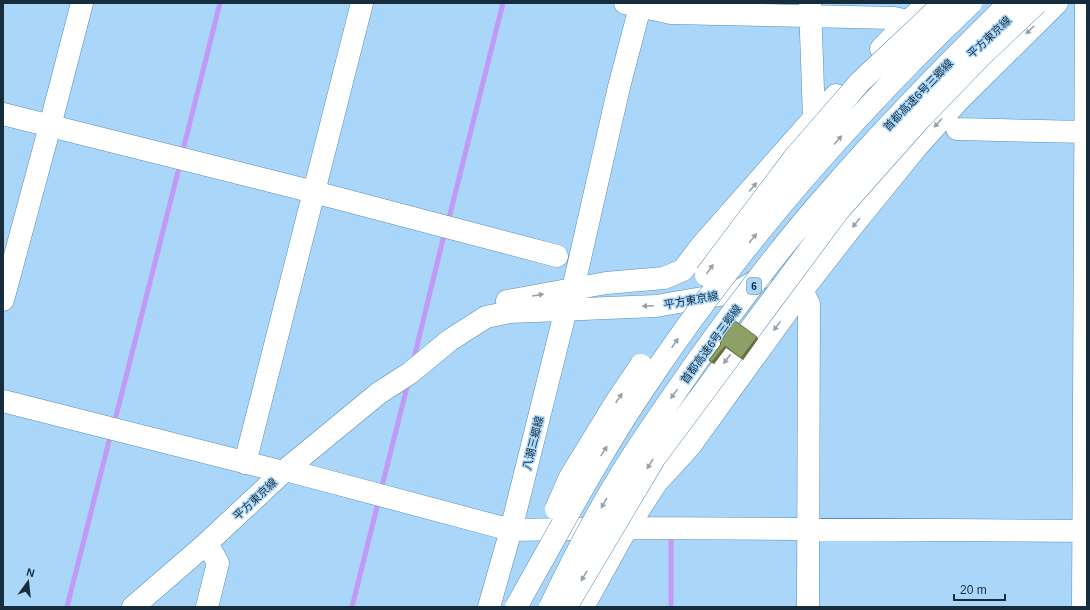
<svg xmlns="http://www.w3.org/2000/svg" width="1090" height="610" font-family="Arial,'Noto Sans JP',sans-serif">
  <rect width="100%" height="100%" fill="#aad6f9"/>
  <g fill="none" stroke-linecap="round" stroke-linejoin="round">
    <path stroke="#c199f6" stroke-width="5" d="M 182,154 L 220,3
      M 448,222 L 503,3
      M 413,362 L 445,231
      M 114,424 L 180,164
      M 381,490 L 408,383
      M 67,607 L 111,433
      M 352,607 L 379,499
      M 671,607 L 671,538"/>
    <g stroke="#578db6" stroke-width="23">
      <path id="minor" d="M 625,3 L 671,13 L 894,18 L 908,21
        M 810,4 L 814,118
        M 3,114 L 314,192 L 557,256
        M 957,129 L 1085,132
        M 573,289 L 619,87 L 641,3
        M 802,291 L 809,304 L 808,607
        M 3,300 L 50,126 L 82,3
        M 3,401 L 283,472
        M 245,463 L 362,3
        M 286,470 L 511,530 L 636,528 L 1087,531
        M 207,543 L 218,563 L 207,607
        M 583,607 L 627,528 L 657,482 L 690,446 L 802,291 L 851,228 L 915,149 L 958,101 L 1057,3
        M 1083,607 L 1086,3"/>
    </g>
    <g stroke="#578db6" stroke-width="23">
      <path id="major" d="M 881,49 L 908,21 L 929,3
        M 507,301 L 606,283 L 664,278 L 683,270 L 702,245 L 814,118 L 836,95
        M 133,607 L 207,543 L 283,472 L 379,393 L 410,373 L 450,340 L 486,317 L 510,312 L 656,306 L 737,292 L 761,278
        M 489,607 L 511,530 L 566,309 L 570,296"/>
    </g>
    <use href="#minor" stroke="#fff" stroke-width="22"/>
    <use href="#major" stroke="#fff" stroke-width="22"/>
    <g stroke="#578db6" stroke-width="23" stroke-linecap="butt">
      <path id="highway-bridge" d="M 706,275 L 794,158 L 860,82 L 944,3
        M 556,509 L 570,477 L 616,402 L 641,365
        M 516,607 C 557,535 595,462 641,393 C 735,250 848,121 971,3
        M 550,607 C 571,563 593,520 618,479 C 642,439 669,402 695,364 C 737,305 781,246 829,192 C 886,126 947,64 1009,3
        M 566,607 L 654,459 L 839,210 L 919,120 L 980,57 L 1037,3"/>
    </g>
    <use href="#highway-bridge" stroke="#fff" stroke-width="22"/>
  </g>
  <path fill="#798a57" d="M 757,337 L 758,339 L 743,360 L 726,348 L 714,364 L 710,362 L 709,360 L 721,344 Z"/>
  <path fill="#637047" d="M 757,337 L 758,339 L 743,360 L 741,358 Z
    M 725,346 L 726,348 L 714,364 L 712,362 Z"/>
  <path fill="#8da065" stroke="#637047" d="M 734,320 L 757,337 L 741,358 L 725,346 L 712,362 L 709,360 L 721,344 L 720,343 Z"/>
  <defs><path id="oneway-solid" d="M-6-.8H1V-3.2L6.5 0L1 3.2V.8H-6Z"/></defs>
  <g fill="#96a0a8">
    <use href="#oneway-solid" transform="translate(1030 30) rotate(135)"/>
    <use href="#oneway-solid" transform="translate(938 123) rotate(132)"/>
    <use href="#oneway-solid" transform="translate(838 140) rotate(-48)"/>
    <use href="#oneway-solid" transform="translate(753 187) rotate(-49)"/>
    <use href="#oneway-solid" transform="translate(856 223) rotate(129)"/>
    <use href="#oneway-solid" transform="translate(753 238) rotate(-51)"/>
    <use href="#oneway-solid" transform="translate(710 269) rotate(-54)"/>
    <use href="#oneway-solid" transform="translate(538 295) rotate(-9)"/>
    <use href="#oneway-solid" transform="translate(648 306) rotate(178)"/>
    <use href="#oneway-solid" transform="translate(777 326) rotate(126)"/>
    <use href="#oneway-solid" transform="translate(675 343) rotate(-55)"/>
    <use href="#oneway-solid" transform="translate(727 359) rotate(127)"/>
    <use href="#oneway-solid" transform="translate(674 394) rotate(126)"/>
    <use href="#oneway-solid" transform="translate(619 398) rotate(-56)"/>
    <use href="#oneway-solid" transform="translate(604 451) rotate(-58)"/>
    <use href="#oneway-solid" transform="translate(650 464) rotate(122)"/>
    <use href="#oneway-solid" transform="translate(604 503) rotate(120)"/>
    <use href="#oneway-solid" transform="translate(584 576) rotate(120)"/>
  </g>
  <g text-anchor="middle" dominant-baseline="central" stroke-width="3" stroke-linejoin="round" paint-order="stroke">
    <rect fill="#aad6f9" stroke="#426076" stroke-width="1" x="747" y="278" width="14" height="16" rx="3"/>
    <g font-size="10" font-weight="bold" fill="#162d3e">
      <text x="754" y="286">6</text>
    </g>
    <g font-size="11" fill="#162d3e" stroke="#aad6f9">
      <text transform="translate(989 37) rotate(-43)">平方東京線</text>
      <text transform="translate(918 95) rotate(-46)">首都高速6号三郷線</text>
      <text transform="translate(691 300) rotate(-10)">平方東京線</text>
      <text transform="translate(711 344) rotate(-54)">首都高速6号三郷線</text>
      <text transform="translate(533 443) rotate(-76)">八潮三郷線</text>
      <text transform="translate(255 499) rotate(-43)">平方東京線</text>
    </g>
  </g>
  <rect width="1090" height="610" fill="none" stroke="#162d3e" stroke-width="8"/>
  <g transform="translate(28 582) rotate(15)" stroke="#aad6f9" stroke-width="3" paint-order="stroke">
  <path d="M0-3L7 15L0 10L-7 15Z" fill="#162d3e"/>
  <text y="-6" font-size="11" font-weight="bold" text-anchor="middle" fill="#162d3e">N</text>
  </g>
  <path d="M954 594v6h51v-6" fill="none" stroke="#162d3e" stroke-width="2"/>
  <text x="960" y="594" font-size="12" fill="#162d3e" stroke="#aad6f9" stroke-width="3" paint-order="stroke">20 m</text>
</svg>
